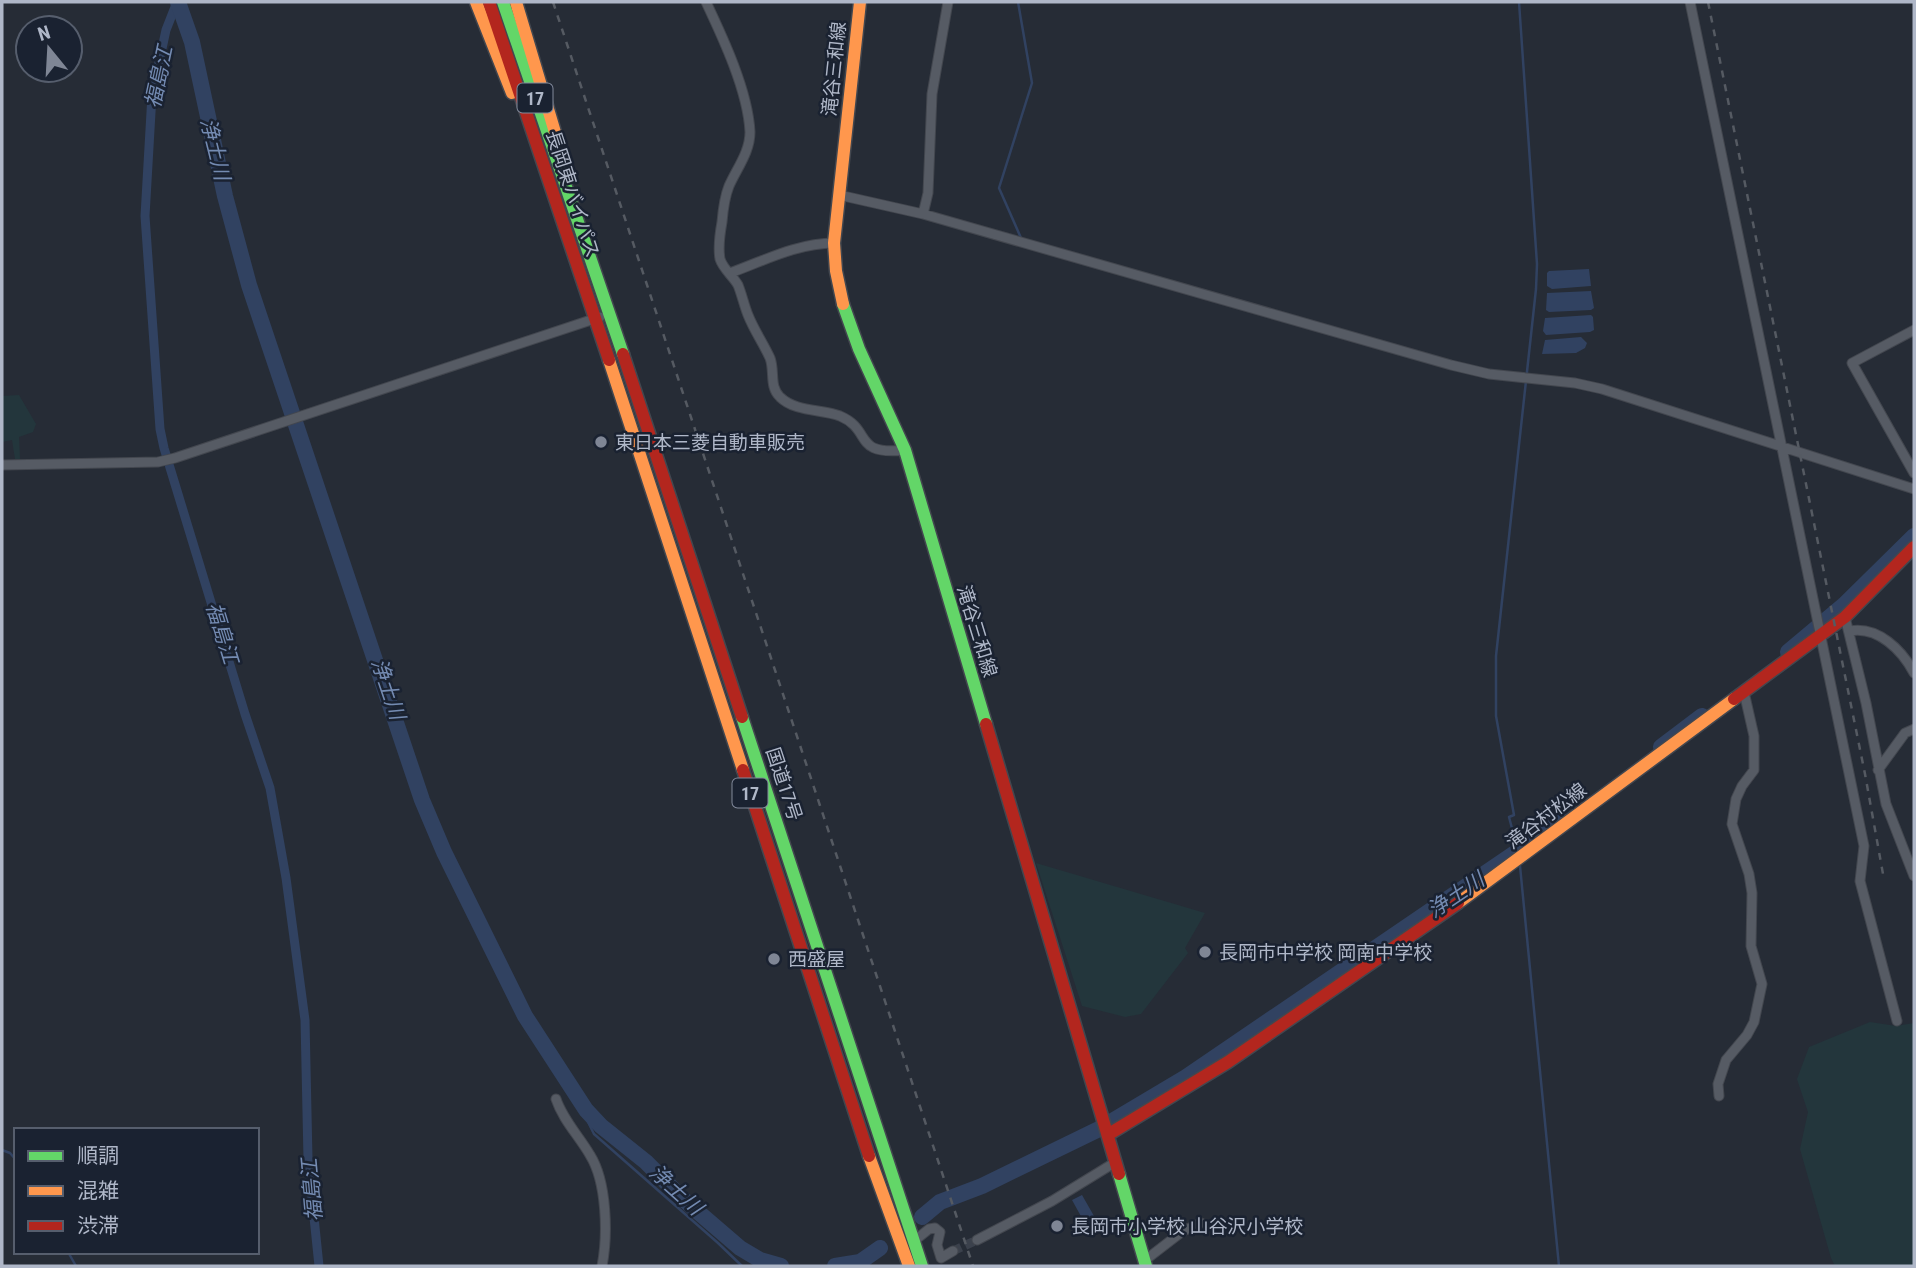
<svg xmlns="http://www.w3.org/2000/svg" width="1916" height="1268" font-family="'Roboto Condensed','Noto Sans JP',sans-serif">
  <rect width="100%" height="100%" fill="#262c36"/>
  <path fill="#23363c" d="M 19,395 L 36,424 L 33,432 L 19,437 L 20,459 L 15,459 L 12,440 L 2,442 L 2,396 Z
    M 1036,863 L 1205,913 L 1185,948 L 1188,953 L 1141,1014 L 1125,1017 L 1082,1006 Z
    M 1870,1022 L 1896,1026 L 1914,1023 L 1914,1266 L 1835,1266 L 1831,1258 L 1800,1149 L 1808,1112 L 1797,1079 L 1809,1047 Z"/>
  <path fill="#314261" d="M 1589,269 L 1591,286 L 1552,289 L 1547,286 L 1547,273 L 1549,271 Z
    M 1591,291 L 1594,308 L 1591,310 L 1549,312 L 1546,310 L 1547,293 Z
    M 1591,315 L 1593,317 L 1594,330 L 1590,332 L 1546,335 L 1543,331 L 1545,318 Z
    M 1581,337 L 1587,343 L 1585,348 L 1576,353 L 1542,354 L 1545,340 Z
    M 1082,1195 L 1098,1223 L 1088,1229 L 1072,1200 Z"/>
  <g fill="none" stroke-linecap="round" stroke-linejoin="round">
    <path stroke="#314261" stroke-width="2.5" d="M 1018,2 L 1032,83 L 999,188 L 1021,238
      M 1519,855 L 1509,817 L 1514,815 L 1496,716 L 1496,656 L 1536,289 L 1537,264 L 1519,2
      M 1520,866 L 1559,1266
      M 586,1110 L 586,1118 L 594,1134 L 718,1243 L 742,1266
      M 2,1150 L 10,1153 L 16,1160
      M 68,1252 L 76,1266"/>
    <path stroke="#314261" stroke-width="9" d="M 177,2 L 166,30 L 152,95 L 145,216 L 160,429 L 164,448 L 245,714 L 270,788 L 286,878 L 305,1020 L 308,1159 L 319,1266"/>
    <path stroke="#314261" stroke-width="16" d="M 178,2 L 192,42 L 225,196 L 249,285 L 422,800 L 444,852 L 525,1016 L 586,1110 L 601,1126 L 646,1162 L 683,1199 L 740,1248 L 760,1260 L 781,1266
      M 1788,652 L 1844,605 L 1914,536
      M 1661,747 L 1702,716
      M 922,1217 L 940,1202 L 982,1186 L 1097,1130 L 1186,1077 L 1562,821
      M 835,1266 L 860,1262 L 880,1248"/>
    <path stroke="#3b414c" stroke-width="9" stroke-dasharray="9 4.5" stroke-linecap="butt" d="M 953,1251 L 977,1240"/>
    <g stroke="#43474f" stroke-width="11">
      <path id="street" d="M 706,2 C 723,38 748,91 750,132 C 750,152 737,168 729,186 C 725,196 723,210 722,222 C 720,233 718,248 720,259 C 723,269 733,276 738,285 C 742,295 744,305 748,315 C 754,330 763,343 770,358 C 775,371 769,387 780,397 C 795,412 822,409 840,416 C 873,430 852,456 905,450
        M 1690,2 L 1864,846 L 1860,881 L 1897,1021
        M 839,195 L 923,214 L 1451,365 L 1489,374 L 1575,383 L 1602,389 L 1914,489
        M 923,214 L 928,193 L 932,94 L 948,2
        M 730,273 C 763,261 798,243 834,243
        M 1914,330 L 1852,363 L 1914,473
        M 2,465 L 158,462 L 175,458 L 600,317
        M 1845,617 L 1866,703 L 1886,804 L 1914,876
        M 1850,631 C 1878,626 1902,650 1914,673
        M 1878,770 L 1905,733 L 1914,729
        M 1719,1096 L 1718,1084 L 1726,1060 L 1747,1035 L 1754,1022 L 1762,984 L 1751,946 L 1752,893 L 1749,874 L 1732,824 L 1736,799 L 1742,786 L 1754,770 L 1754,736 L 1744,692
        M 556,1099 C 563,1120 579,1136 590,1155 C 607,1182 608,1235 602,1266
        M 977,1240 L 1052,1201 L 1114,1163
        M 914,1241 L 929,1229 L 935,1228 L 940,1232 L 937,1245 L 941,1258 L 953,1251
        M 1144,1261 L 1183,1231 L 1201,1223"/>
    </g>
    <g stroke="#43474f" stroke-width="15">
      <path id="fast" d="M 503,2 L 623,354
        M 843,304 L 859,349 L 905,450 L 986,724
        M 742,717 L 922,1266
        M 1119,1174 L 1146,1266"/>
    </g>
    <g stroke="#43474f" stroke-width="15">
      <path id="slow" d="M 476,2 L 512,93
        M 516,2 L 557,139
        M 843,304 L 836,271 L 834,243 L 860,2
        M 609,360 L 743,770
        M 1458,903 L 1734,699
        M 869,1156 L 909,1266"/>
    </g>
    <g stroke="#43474f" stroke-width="15">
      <path id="jam" d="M 489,2 L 609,360
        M 623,354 L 742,717
        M 1734,699 L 1845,617 L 1914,547
        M 986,724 L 1119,1174
        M 743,770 L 869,1156
        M 1109,1134 L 1228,1062 L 1458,903"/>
    </g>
    <use href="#street" stroke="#565b64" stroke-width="9"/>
    <use href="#fast" stroke="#63d668" stroke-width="12"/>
    <use href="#slow" stroke="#ff974d" stroke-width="12"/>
    <use href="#jam" stroke="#b3261e" stroke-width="12"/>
    <path stroke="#555a62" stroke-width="2.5" stroke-dasharray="7 7" stroke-linecap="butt" d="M 553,2 L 973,1266
      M 1708,2 L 1865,774 L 1883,874"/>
  </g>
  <g fill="#7f8695" stroke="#1a2231" stroke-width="2.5">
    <circle cx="601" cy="442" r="7"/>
    <circle cx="1205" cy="952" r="7"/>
    <circle cx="774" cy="959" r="7"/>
    <circle cx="1057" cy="1226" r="7"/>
  </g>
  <g text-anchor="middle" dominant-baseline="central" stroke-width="5" stroke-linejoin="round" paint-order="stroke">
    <g fill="#1a2231" stroke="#828a9b" stroke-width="2">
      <rect x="517.5" y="83.5" width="35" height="29" rx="5"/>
      <rect x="732.5" y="778.5" width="35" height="29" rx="5"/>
    </g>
    <g font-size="18" font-weight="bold" fill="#afb7c8">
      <text x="535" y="98">17</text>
      <text x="750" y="793">17</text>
    </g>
    <g font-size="19" fill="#afb7c8" stroke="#1a2231">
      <text transform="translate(834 69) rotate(-84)">滝谷三和線</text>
      <text transform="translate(573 194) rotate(72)">長岡東バイパス</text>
      <text transform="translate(977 631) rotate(73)">滝谷三和線</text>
      <text transform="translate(784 784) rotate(72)">国道17号</text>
      <text transform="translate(1546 816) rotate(-37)">滝谷村松線</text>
    </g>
    <g font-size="19" fill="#afb7c8" stroke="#1a2231" text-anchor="start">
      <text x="615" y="442">東日本三菱自動車販売</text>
      <text x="1219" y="952">長岡市中学校 岡南中学校</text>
      <text x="788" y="959">西盛屋</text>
      <text x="1071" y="1226">長岡市小学校 山谷沢小学校</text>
    </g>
    <g font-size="21" font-style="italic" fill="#748bb2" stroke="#1a2231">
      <text transform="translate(159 77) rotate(-78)">福島江</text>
      <text transform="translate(215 149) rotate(76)">浄土川</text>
      <text transform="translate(222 633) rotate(73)">福島江</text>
      <text transform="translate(388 689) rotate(71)">浄土川</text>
      <text transform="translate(1456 895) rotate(-34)">浄土川</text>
      <text transform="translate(312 1190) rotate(-95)">福島江</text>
      <text transform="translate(676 1190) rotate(42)">浄土川</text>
    </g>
  </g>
  <rect width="1916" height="1268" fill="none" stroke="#afb7c8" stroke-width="7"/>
  <rect x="14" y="1128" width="245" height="126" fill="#1a2231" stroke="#565e6d" stroke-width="2"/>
  <rect x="28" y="1151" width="35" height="10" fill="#63d668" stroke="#565e6d" stroke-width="2"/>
  <text x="77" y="1163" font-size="21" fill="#afb7c8">順調</text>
  <rect x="28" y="1186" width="35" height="10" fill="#ff974d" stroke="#565e6d" stroke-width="2"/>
  <text x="77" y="1198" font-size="21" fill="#afb7c8">混雑</text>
  <rect x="28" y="1221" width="35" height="10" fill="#b3261e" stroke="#565e6d" stroke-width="2"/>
  <text x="77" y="1233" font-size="21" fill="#afb7c8">渋滞</text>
  <g transform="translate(49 49) rotate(342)"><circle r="33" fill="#1a2231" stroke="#565e6d" stroke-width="2"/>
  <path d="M0-5L12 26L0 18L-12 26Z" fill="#7f8695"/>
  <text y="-10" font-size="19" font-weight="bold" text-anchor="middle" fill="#afb7c8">N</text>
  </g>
</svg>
